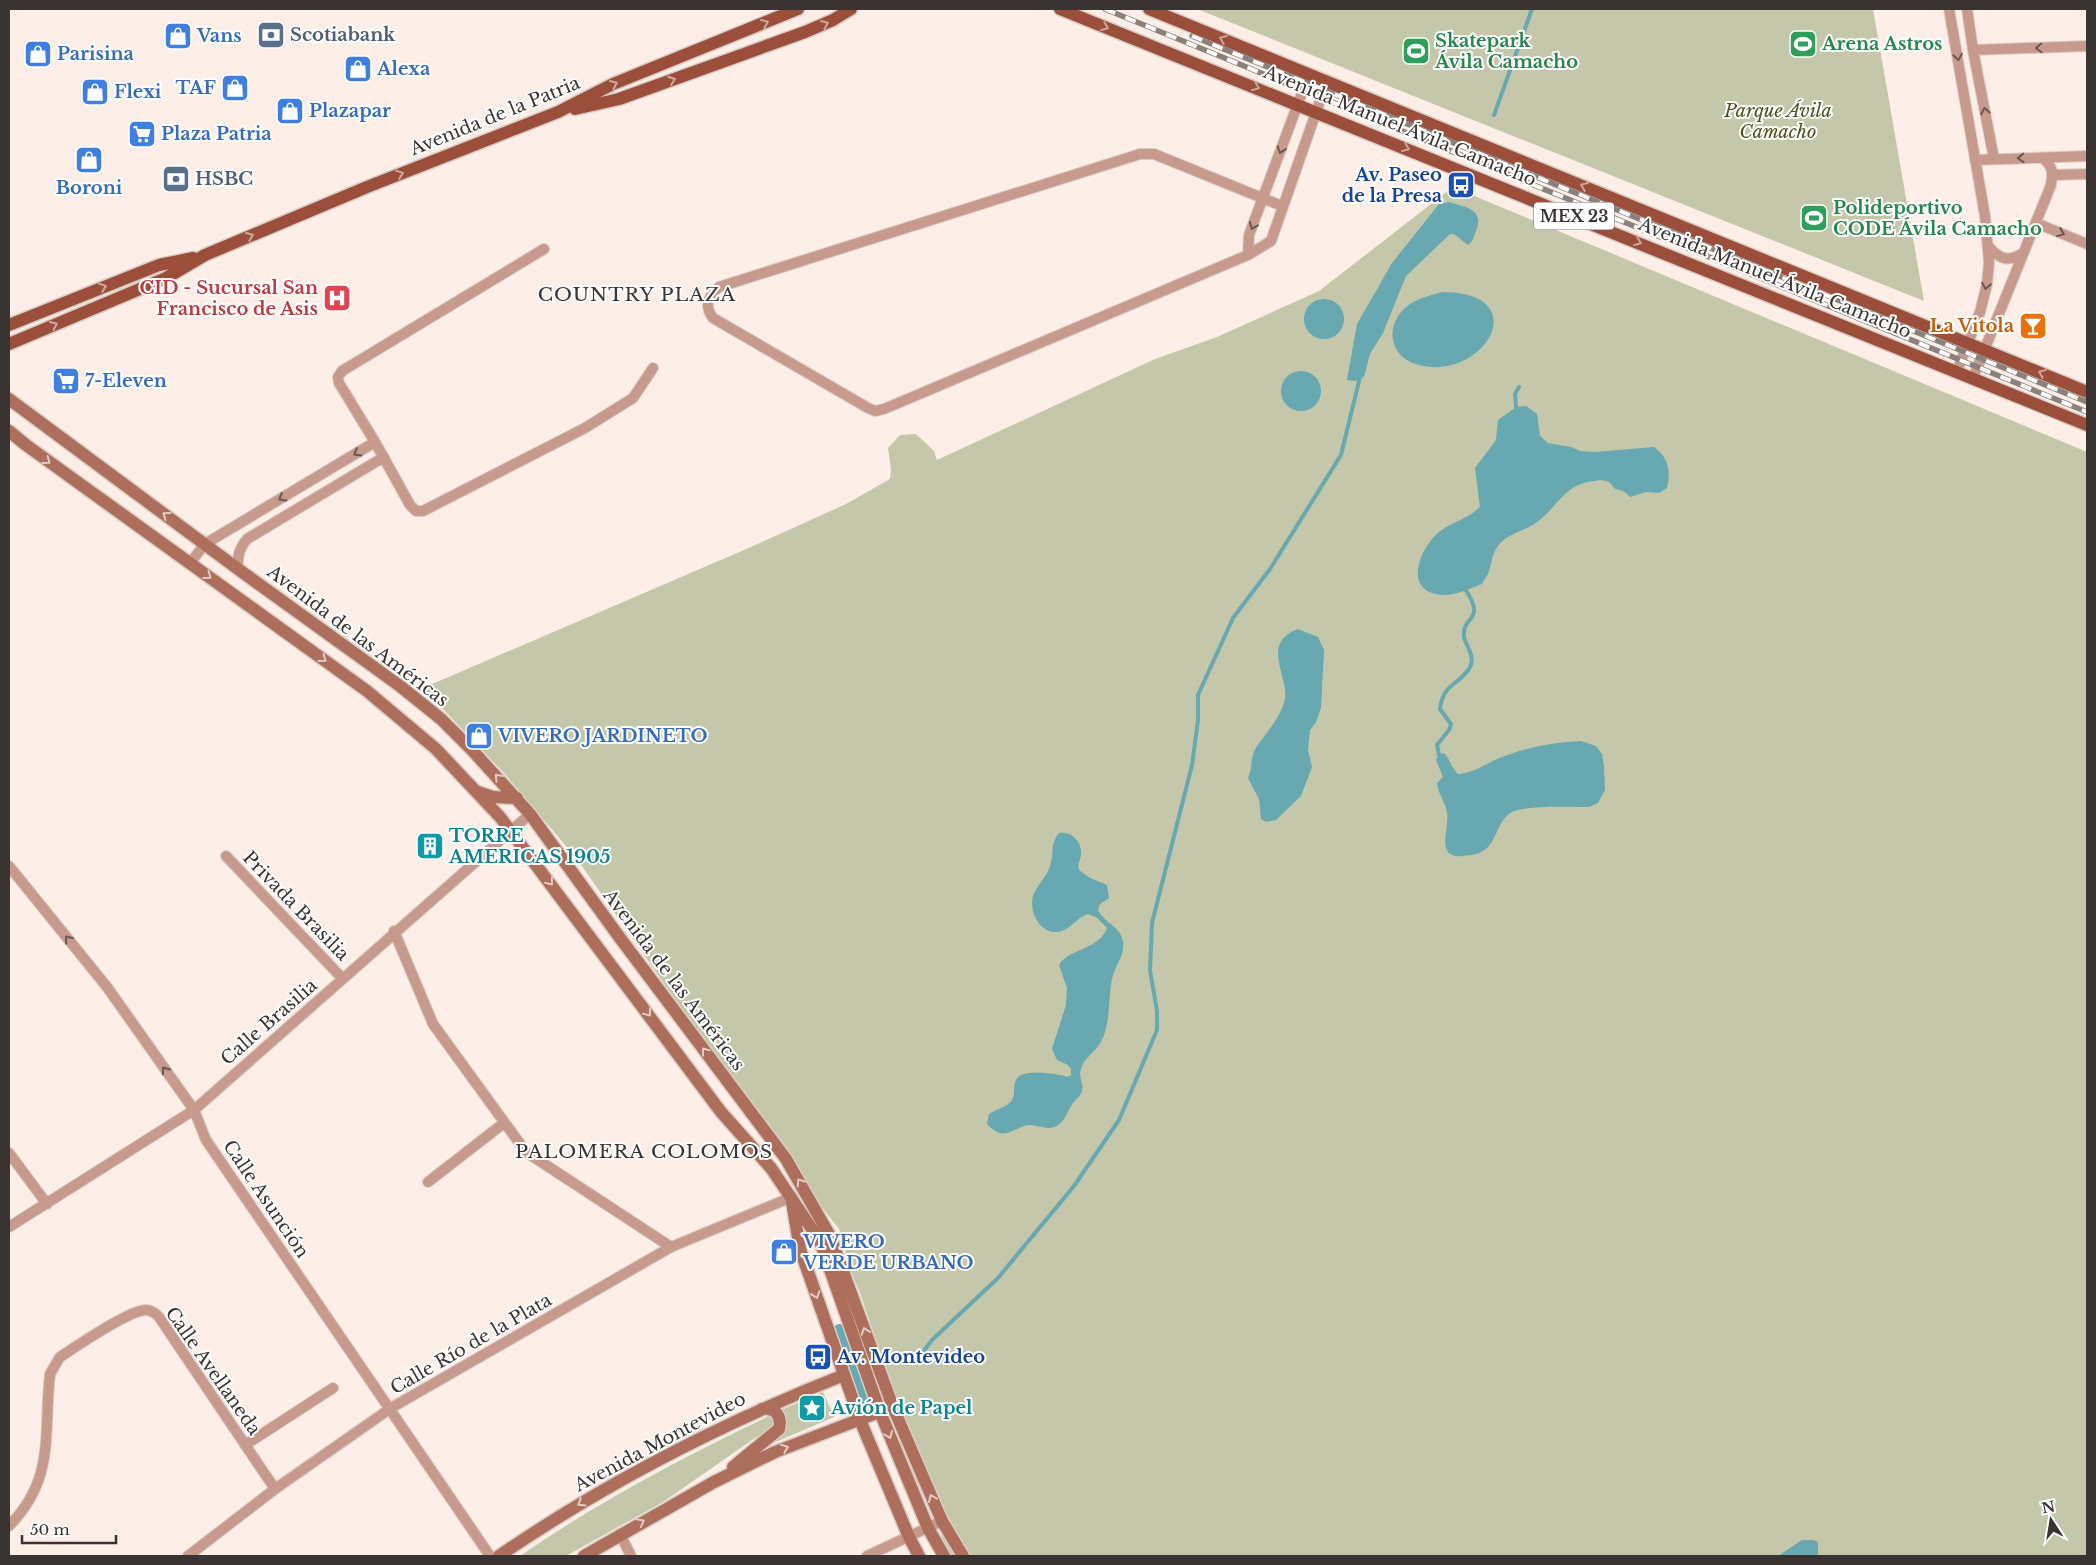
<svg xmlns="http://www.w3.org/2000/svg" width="2096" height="1565" font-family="'Libre Baskerville',serif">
  <rect width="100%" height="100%" fill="#fdefe7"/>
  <path fill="#c4c7a9" d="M 1197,9 L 1873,9 L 1924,301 Z
    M 1453,187 L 2087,452 L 2087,1556 L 950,1556 L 943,1543 L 927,1470 L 898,1405 L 860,1293 L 847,1262 L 845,1248 L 839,1229 L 807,1188 L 577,859 L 504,773 L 423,688 L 751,547 L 846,504 L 890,479 L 891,469 L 888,448 L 900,435 L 916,434 L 934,451 L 937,460 L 1155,359 L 1217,337 L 1319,291 Z
    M 823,1392 L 834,1417 L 771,1444 L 770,1442 C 785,1432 793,1428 781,1410 Z
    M 769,1416 L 774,1421 L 776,1427 L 772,1430 L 755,1438 L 663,1502 L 566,1556 L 520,1556 C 598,1502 683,1457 769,1416 Z"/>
  <path fill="#68a8b1" d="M 1449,202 C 1465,207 1485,209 1476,231 C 1474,236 1473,241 1468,245 L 1454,234 L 1450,234 L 1406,276 L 1383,333 L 1370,354 L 1364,377 L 1355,381 L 1347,380 L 1357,324 L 1392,263 L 1439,204 Z
    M 1442,292 C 1537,292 1484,382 1419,365 C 1387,357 1384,322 1410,304 C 1419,298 1432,295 1442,292 Z
    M1304 319a20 20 0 1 1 40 0a20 20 0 1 1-40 0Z
    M1281 391a20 20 0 1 1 40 0a20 20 0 1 1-40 0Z
    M 1526,406 L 1537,414 L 1540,436 L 1548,443 L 1571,447 L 1580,451 L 1595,452 L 1654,447 C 1669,458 1671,471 1667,488 L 1659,493 L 1646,492 L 1630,497 C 1623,489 1622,492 1614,488 C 1613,487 1611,483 1609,482 C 1605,480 1598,480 1594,481 C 1564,484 1558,507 1537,522 C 1524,532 1508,532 1498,546 C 1492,554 1492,562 1489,571 C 1488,575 1484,580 1482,584 C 1471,588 1457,595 1445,595 C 1407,594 1415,560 1432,539 C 1445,523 1466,521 1480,507 L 1475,468 L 1496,440 L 1498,420 L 1516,407 Z
    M 1298,629 L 1318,637 L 1324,650 L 1321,708 L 1316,722 L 1310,730 L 1308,750 L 1312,767 L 1301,796 L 1276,820 L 1266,822 L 1261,819 L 1259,799 L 1248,778 C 1253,766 1250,762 1254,752 C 1255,748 1258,745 1260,742 C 1269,730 1279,718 1284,703 C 1292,679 1258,644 1298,629 Z
    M 1581,741 L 1596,746 L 1602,754 L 1604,767 L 1605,790 L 1598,803 L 1589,807 C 1571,807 1526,805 1512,812 C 1498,820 1498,836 1488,847 C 1481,854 1473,855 1463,856 C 1434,859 1450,829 1447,812 C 1445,801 1438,794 1437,783 L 1443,777 L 1436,760 L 1439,755 L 1444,753 C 1451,760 1451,768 1458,774 C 1473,773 1484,765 1497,759 C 1523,748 1553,742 1581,741 Z
    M 1059,833 C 1071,831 1082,841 1081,854 C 1081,860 1077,863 1079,870 L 1090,878 L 1107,885 L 1109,898 L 1100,904 L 1098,910 C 1105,924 1121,926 1123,942 C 1125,954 1117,963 1113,975 C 1107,997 1112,1021 1101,1042 C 1095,1052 1084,1058 1081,1069 C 1078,1076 1084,1084 1082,1091 C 1080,1097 1076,1099 1073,1103 C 1068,1110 1065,1121 1058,1125 C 1047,1133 1036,1122 1024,1126 C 1008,1132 1002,1140 987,1124 L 989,1114 C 996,1109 1008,1107 1012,1100 C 1016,1094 1012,1083 1018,1077 C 1024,1070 1058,1073 1067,1077 L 1071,1075 L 1071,1069 L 1068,1065 L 1057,1060 L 1052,1049 L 1066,1005 L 1067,988 L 1059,965 C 1069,948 1098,951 1107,928 L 1096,917 L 1088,914 C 1075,918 1069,933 1054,932 C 1037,930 1028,908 1034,893 C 1039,883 1047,876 1050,866 C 1055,852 1049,846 1059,833 Z
    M 1802,1540 L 1813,1540 L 1818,1542 L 1818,1556 L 1778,1556 Z"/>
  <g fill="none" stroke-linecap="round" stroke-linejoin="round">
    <path stroke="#68a8b1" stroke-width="4" d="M 1494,115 L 1532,9
      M 1516,407 L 1515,394 L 1519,387
      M 1439,755 L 1437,745 L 1449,730 L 1451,724 L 1440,709 C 1443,684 1457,686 1469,669 C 1477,656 1465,646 1464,636 C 1462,615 1487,622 1465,589
      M 917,1360 L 932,1340 L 998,1278 L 1074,1186 L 1119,1120 L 1157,1030 L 1157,1011 L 1150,970 L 1152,923 L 1192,765 L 1198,720 L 1198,695 L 1233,618 L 1270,569 L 1341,455 L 1361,373"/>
    <path stroke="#68a8b1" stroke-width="14" d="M 840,1331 L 863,1401"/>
    <g stroke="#dacdc6" stroke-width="12">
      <path id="street" d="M 1949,9 L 1985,216 L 1989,262 L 1987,284 L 1980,312 L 1957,371
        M 1967,9 L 1973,50 L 1994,159
        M 1973,50 L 2087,46
        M 1975,160 L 2087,156
        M 2052,175 L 2087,174
        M 1282,206 L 1154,154 L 1140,154 L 719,287 C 707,297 704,306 713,318 L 868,408 L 875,411 L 884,409 L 1248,255 L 1271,241 L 1327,81
        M 2036,223 L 2087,244
        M 1989,247 C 2000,260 2009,262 2023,253
        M 544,249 L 342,371 L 338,377 L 339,383 L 375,442 L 410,505 L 416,511 L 423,511 L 585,428 L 633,398 L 653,368
        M 1248,255 L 1249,235 L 1309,74
        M 1973,378 L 2051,185 C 2053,173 2053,165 2042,158
        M 190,563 L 205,544 L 375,442
        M 238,569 C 237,557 239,549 247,539 L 384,457
        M 226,856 L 343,979
        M 9,866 L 107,987 L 194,1110 L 206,1140 L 490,1556
        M 394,931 L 433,1024 L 526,1152 L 671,1247
        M 9,1153 L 47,1204
        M 428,1182 L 504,1123
        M 9,1227 L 194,1110 L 530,814
        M 245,1445 L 333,1388
        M 9,1526 C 56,1478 43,1435 50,1374 L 60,1357 C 77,1346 129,1310 146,1310 C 151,1310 155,1313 159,1317 L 275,1489
        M 620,1534 L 631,1556
        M 188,1556 L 275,1489 L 391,1408 L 671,1247 L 792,1197
        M 867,1556 L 942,1521"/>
    </g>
    <g stroke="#dacdc6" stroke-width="15">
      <path id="secondary" d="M 9,399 L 238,569 L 400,686 L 441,719 L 472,750 L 530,814 L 620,938 L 786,1159 L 830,1236 L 893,1407 L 942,1521 L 963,1556
        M 9,431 L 26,445 L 367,691 L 436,749 L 500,817 L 721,1112 L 771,1168 L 820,1241 L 880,1412 L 928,1528 L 944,1556
        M 478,792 L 493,797 L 517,798
        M 792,1202 L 800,1249 L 860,1420 L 909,1537 L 919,1556
        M 733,1467 L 779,1429 C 782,1417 776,1407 762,1409
        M 499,1556 C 607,1482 722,1423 844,1375
        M 584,1556 L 714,1482 L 775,1452 L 887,1409"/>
    </g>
    <g stroke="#dacdc6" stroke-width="15">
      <path id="primary" d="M 1060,9 L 2087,425
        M 1149,9 L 2087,392
        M 575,109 L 619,99 L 805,32 L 833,20 L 851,9
        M 9,325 L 159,265 L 193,258
        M 9,344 L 166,278 L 205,255 L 367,187 L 558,112 L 613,84 L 798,9"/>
    </g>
    <use href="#street" stroke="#c79a8d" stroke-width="10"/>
    <use href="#secondary" stroke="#ae6e5c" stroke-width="12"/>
    <use href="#primary" stroke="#9b4e39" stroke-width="12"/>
    <g stroke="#8a817c" stroke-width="5.5">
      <path id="rail" d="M 1105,9 L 2087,412
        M 1192,36 L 2087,402"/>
    </g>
    <use href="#rail" stroke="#fff" stroke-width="4" stroke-dasharray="11" stroke-linecap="butt"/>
  </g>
  <defs><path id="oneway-chevron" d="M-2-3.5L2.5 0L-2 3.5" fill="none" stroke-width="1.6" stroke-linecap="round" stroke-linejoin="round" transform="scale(1.25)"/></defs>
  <g stroke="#cda69c">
    <use href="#oneway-chevron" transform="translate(765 23) rotate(-23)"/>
    <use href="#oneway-chevron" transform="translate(825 24) rotate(-23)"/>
    <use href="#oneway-chevron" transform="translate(1105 27) rotate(22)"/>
    <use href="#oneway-chevron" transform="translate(1223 39) rotate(-158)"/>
    <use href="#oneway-chevron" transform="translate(672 80) rotate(-20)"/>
    <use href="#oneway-chevron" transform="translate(614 84) rotate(-24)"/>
    <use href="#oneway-chevron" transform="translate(1256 87) rotate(22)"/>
    <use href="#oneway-chevron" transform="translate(1406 148) rotate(22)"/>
    <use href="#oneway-chevron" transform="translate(400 174) rotate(-21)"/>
    <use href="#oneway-chevron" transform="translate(1584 186) rotate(-158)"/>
    <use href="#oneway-chevron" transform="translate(250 236) rotate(-23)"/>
    <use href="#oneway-chevron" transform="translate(1638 242) rotate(22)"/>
    <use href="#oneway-chevron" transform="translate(103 287) rotate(-21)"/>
    <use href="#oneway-chevron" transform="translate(54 325) rotate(-23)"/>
    <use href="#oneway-chevron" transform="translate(2042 373) rotate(-158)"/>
  </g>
  <g stroke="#6b5851">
    <use href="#oneway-chevron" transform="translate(2039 48) rotate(178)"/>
    <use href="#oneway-chevron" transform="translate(1958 57) rotate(80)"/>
    <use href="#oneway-chevron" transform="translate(1985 111) rotate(-101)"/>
    <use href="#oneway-chevron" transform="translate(1281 150) rotate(109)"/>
    <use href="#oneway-chevron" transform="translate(2021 158) rotate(178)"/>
    <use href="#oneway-chevron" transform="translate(1253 226) rotate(112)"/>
    <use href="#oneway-chevron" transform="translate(2061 233) rotate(22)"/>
    <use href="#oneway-chevron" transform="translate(1986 286) rotate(100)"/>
    <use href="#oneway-chevron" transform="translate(357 453) rotate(149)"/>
    <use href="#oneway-chevron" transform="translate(282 498) rotate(149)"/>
    <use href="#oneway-chevron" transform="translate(68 939) rotate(-129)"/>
    <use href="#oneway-chevron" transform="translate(165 1070) rotate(-125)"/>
  </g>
  <g stroke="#e3ccc6">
    <use href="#oneway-chevron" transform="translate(47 461) rotate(36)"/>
    <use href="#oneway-chevron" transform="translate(166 515) rotate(-144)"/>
    <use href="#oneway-chevron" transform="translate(208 576) rotate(36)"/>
    <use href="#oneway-chevron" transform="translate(323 659) rotate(36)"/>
    <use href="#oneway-chevron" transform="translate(498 777) rotate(-132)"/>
    <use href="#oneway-chevron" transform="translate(550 882) rotate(52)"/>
    <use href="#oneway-chevron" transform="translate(648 1013) rotate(53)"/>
    <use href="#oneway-chevron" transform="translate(705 1051) rotate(-127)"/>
    <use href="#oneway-chevron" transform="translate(800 1182) rotate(-123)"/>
    <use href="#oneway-chevron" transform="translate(816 1295) rotate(71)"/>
    <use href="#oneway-chevron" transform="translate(865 1331) rotate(-110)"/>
    <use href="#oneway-chevron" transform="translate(889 1435) rotate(67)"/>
    <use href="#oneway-chevron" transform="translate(785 1448) rotate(-21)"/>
    <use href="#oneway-chevron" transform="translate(932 1498) rotate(-113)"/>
    <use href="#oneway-chevron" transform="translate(581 1503) rotate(148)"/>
    <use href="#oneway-chevron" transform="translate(641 1522) rotate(-29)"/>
  </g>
  <defs>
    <g id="bank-square" transform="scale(1.4375)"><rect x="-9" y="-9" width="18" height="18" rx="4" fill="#5c6f8a" stroke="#fff"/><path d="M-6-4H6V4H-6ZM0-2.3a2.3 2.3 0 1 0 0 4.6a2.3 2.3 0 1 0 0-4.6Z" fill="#fff"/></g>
    <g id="shop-square" transform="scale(1.4375)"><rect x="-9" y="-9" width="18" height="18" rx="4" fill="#3f7fe0" stroke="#fff"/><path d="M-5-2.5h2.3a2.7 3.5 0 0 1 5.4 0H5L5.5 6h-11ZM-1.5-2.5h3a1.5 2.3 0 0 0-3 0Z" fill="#fff"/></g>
    <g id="stadium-square" transform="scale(1.4375)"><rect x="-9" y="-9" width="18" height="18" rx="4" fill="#2e9e5b" stroke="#fff"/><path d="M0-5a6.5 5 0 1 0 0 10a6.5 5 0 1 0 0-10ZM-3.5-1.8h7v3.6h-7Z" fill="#fff"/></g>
    <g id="supermarket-square" transform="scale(1.4375)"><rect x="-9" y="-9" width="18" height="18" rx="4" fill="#3f7fe0" stroke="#fff"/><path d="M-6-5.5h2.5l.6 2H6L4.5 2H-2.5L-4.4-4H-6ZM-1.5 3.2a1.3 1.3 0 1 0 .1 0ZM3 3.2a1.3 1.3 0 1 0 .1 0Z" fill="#fff"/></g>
    <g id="bus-square" transform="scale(1.4375)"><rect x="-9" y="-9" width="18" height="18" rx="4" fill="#1a4fb4" stroke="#fff"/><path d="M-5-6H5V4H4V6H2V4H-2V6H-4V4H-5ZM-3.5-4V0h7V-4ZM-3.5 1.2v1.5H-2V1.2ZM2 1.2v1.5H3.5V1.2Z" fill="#fff"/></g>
    <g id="hospital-square" transform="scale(1.4375)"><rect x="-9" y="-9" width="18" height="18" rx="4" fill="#e0444e" stroke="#fff"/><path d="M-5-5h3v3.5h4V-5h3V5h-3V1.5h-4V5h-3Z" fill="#fff"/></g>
    <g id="bar-square" transform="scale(1.4375)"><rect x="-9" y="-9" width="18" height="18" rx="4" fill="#e8710a" stroke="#fff"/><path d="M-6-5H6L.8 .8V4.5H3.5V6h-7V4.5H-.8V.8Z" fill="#fff"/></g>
    <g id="building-square" transform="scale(1.4375)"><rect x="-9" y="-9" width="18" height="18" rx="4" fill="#0f9aa8" stroke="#fff"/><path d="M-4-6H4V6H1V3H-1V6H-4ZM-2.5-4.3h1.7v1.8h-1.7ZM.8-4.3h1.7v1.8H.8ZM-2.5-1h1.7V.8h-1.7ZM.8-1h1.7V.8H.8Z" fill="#fff"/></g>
    <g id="sight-square" transform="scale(1.4375)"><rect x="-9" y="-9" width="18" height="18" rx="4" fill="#0f9aa8" stroke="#fff"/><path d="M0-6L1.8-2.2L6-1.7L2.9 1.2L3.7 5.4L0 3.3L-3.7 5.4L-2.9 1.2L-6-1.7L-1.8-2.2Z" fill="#fff"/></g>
  </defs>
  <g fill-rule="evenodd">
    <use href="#bank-square" x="271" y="35"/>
    <use href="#shop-square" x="178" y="36"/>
    <use href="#stadium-square" x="1803" y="44"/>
    <use href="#stadium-square" x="1416" y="51"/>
    <use href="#shop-square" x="38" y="54"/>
    <use href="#shop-square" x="358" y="69"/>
    <use href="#shop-square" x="235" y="88"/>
    <use href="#shop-square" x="95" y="92"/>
    <use href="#shop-square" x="290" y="111"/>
    <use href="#supermarket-square" x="142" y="134"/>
    <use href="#shop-square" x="89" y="160"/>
    <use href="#bank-square" x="176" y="179"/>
    <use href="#bus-square" x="1461" y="185"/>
    <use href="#stadium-square" x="1814" y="218"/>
    <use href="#hospital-square" x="337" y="298"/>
    <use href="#bar-square" x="2033" y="326"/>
    <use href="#supermarket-square" x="66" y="381"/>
    <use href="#shop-square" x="479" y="736"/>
    <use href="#building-square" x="430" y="846"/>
    <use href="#shop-square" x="784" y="1252"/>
    <use href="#bus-square" x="818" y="1357"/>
    <use href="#sight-square" x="812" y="1408"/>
  </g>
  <g text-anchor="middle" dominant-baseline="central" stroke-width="4" stroke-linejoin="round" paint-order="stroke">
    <rect fill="#fff" stroke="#74716f" stroke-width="1" x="1534" y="202.5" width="80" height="27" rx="4"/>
    <g font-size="16" font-weight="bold" fill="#393431">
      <text x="1574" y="216">MEX 23</text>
    </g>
    <g font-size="18" font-weight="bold" fill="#4e5e75" stroke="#fff" text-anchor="start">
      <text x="290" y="35">Scotiabank</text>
      <text x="195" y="179">HSBC</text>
    </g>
    <g font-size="18" font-weight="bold" fill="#366cbe" stroke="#fff" text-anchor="start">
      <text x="197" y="36">Vans</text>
      <text x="57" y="54">Parisina</text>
      <text x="377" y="69">Alexa</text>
      <text x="216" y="88" text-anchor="end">TAF</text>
      <text x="114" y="92">Flexi</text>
      <text x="309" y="111">Plazapar</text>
      <text x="161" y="134">Plaza Patria</text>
      <text x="89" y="188" text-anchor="middle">Boroni</text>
      <text x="85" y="381">7-Eleven</text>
      <text x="498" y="736">VIVERO JARDINETO</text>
      <text x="803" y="1242">VIVERO<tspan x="803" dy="21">VERDE URBANO</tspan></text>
    </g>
    <g font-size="18" font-weight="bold" fill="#27864d" stroke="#fff" text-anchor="start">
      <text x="1435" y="41">Skatepark<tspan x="1435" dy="21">Ávila Camacho</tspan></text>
      <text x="1822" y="44">Arena Astros</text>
      <text x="1833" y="208">Polideportivo<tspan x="1833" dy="21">CODE Ávila Camacho</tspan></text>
    </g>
    <g font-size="18" font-style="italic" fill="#4e521a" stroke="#fff">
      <text x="1778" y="111">Parque Ávila<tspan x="1778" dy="21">Camacho</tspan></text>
    </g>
    <g font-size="18" fill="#393431" stroke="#fff">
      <text transform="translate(495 116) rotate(-22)">Avenida de la Patria</text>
      <text transform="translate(1400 126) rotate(22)">Avenida Manuel Ávila Camacho</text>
      <text transform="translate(1775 278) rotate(22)">Avenida Manuel Ávila Camacho</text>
      <text transform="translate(358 636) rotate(37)">Avenida de las Américas</text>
      <text transform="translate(296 906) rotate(46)">Privada Brasilia</text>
      <text transform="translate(674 980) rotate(53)">Avenida de las Américas</text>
      <text transform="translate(269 1022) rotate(-41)">Calle Brasilia</text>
      <text transform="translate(266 1199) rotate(56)">Calle Asunción</text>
      <text transform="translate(471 1344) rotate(-30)">Calle Río de la Plata</text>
      <text transform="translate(213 1371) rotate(55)">Calle Avellaneda</text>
      <text transform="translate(660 1442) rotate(-28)">Avenida Montevideo</text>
    </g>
    <g font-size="18" font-weight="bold" fill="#164399" stroke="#fff" text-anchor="end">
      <text x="1442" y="175">Av. Paseo<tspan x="1442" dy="21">de la Presa</tspan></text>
      <text x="837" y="1357" text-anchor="start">Av. Montevideo</text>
    </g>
    <g font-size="18" font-weight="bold" fill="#be3a42" stroke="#fff" text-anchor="end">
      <text x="318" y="288">CID - Sucursal San<tspan x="318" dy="21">Francisco de Asis</tspan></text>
    </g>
    <g font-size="18" font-weight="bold" fill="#c56008" stroke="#fff" text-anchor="end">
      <text x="2014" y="326">La Vitola</text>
    </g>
    <g font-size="18" font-weight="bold" fill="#0d838f" stroke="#fff" text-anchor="start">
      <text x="449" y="836">TORRE<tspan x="449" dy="21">AMERICAS 1905</tspan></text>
      <text x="831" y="1408">Avión de Papel</text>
    </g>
    <g font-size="19" letter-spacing="1" fill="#393431" stroke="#fff">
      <text x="637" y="294">COUNTRY PLAZA</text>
      <text x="644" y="1151">PALOMERA COLOMOS</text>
    </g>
  </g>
  <rect width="2096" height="1565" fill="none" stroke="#393431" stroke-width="20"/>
  <g transform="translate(2051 1520) rotate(348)" stroke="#ffffff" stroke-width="4" paint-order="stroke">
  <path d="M0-4L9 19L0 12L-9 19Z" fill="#393431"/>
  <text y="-8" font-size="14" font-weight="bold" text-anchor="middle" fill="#393431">N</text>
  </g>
  <path d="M22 1535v8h94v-8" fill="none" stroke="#393431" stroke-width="2.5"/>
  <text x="30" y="1535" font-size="15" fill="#393431" stroke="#ffffff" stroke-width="4" paint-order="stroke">50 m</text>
</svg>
